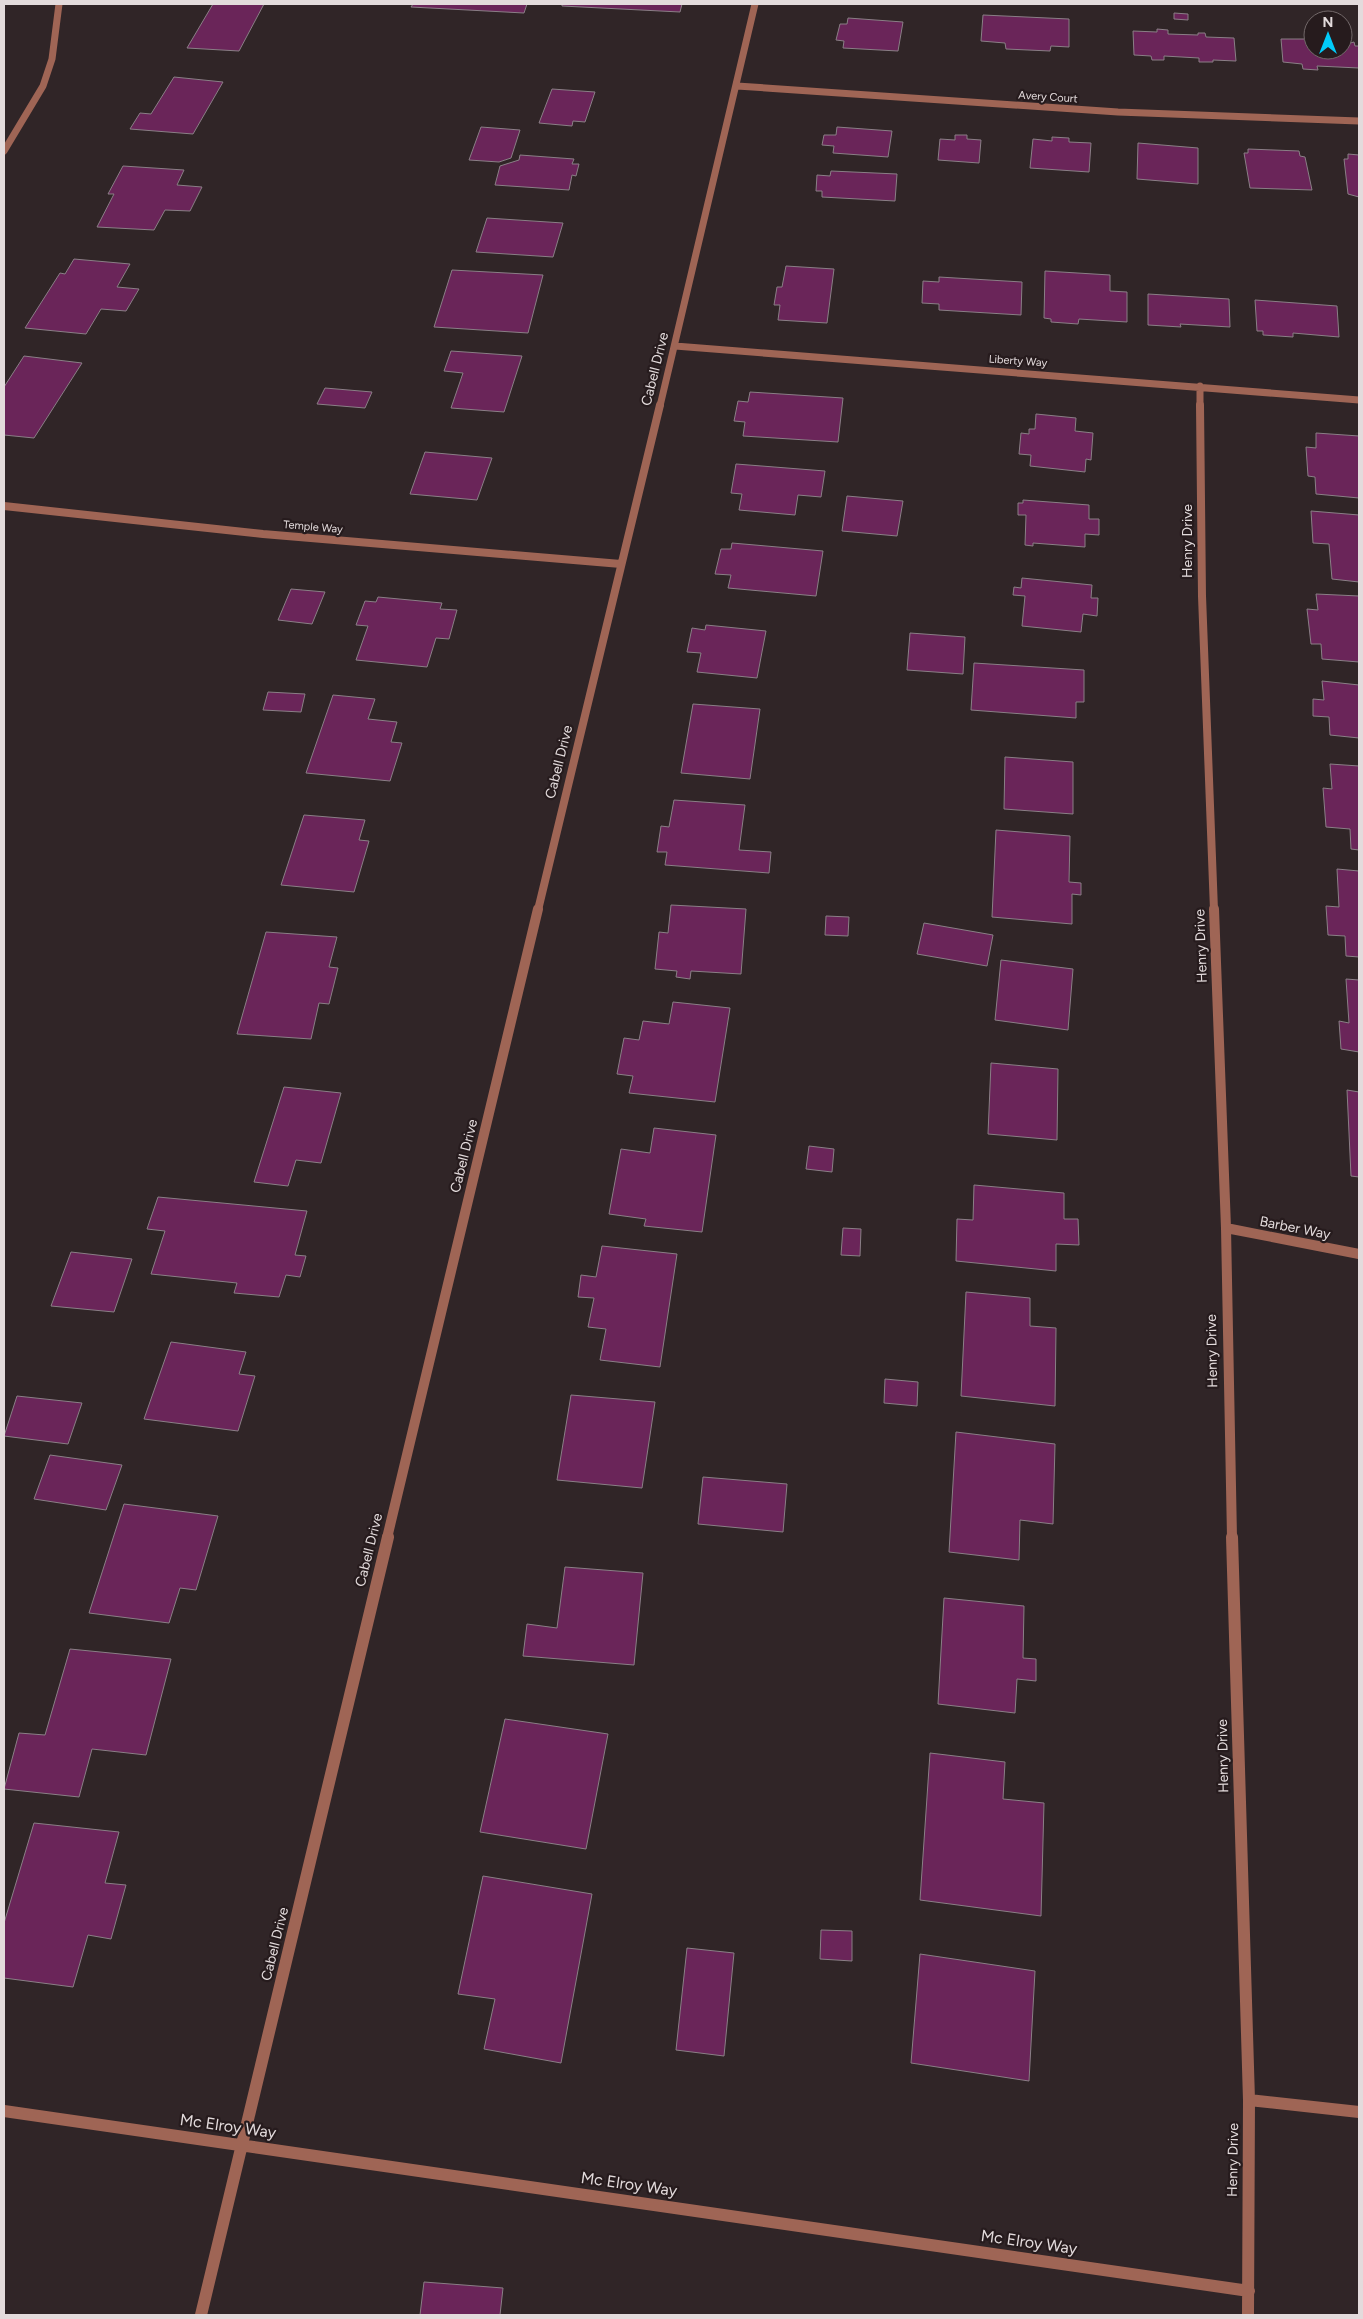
<svg xmlns="http://www.w3.org/2000/svg" width="1363" height="2319" font-family="Figtree,sans-serif">
  <rect width="100%" height="100%" fill="#302527"/>
  <path fill="#6a2559" stroke="#8a7f86" d="M 213,4 L 264,4 L 239,51 L 187,48 Z
    M 413,4 L 527,4 L 524,13 L 411,7 Z
    M 562,4 L 682,4 L 680,12 L 562,6 Z
    M 1174,13 L 1188,14 L 1188,20 L 1174,19 Z
    M 983,15 L 1069,19 L 1069,47 L 1051,46 L 1050,51 L 1006,49 L 1005,43 L 981,41 Z
    M 848,18 L 903,22 L 898,51 L 843,48 L 844,41 L 836,40 L 840,24 L 847,24 Z
    M 1157,29 L 1168,30 L 1168,34 L 1198,35 L 1198,33 L 1205,33 L 1206,37 L 1234,38 L 1236,61 L 1213,60 L 1213,62 L 1199,62 L 1199,58 L 1164,56 L 1164,60 L 1152,60 L 1151,56 L 1134,55 L 1133,31 L 1157,32 Z
    M 1281,39 L 1313,39 L 1313,50 L 1343,50 L 1343,45 L 1354,42 L 1355,46 L 1359,46 L 1359,68 L 1317,66 L 1318,70 L 1303,69 L 1302,64 L 1283,62 Z
    M 174,77 L 223,82 L 193,134 L 130,129 L 140,113 L 151,114 Z
    M 552,89 L 595,92 L 585,122 L 573,121 L 572,126 L 539,123 Z
    M 481,127 L 520,130 L 511,158 L 499,162 L 469,160 Z
    M 837,127 L 892,131 L 888,157 L 833,153 L 834,146 L 822,145 L 824,135 L 836,135 Z
    M 955,135 L 967,135 L 967,139 L 981,140 L 979,163 L 938,160 L 940,139 L 955,140 Z
    M 1052,137 L 1069,138 L 1069,142 L 1091,143 L 1089,172 L 1030,168 L 1033,139 L 1052,141 Z
    M 1138,143 L 1198,148 L 1198,184 L 1137,179 Z
    M 1248,149 L 1299,151 L 1300,156 L 1305,157 L 1312,190 L 1250,188 L 1244,153 L 1248,153 Z
    M 1348,154 L 1359,155 L 1359,197 L 1348,194 L 1344,159 L 1348,159 Z
    M 520,155 L 574,159 L 572,164 L 579,164 L 576,176 L 572,175 L 569,190 L 495,185 L 500,166 L 519,160 Z
    M 123,166 L 184,170 L 177,185 L 202,187 L 190,211 L 165,210 L 154,230 L 97,227 L 114,194 L 108,194 Z
    M 831,171 L 897,174 L 895,201 L 822,197 L 822,191 L 816,191 L 817,175 L 830,176 Z
    M 487,218 L 563,223 L 553,257 L 476,252 Z
    M 74,259 L 130,264 L 117,287 L 139,289 L 126,311 L 101,309 L 86,334 L 25,328 L 60,273 L 65,274 Z
    M 786,266 L 834,269 L 827,323 L 778,320 L 780,305 L 774,305 L 777,287 L 782,287 Z
    M 452,270 L 543,275 L 528,333 L 434,327 Z
    M 1045,271 L 1110,275 L 1110,291 L 1127,292 L 1127,322 L 1079,319 L 1078,324 L 1051,322 L 1051,319 L 1044,318 Z
    M 939,277 L 1022,282 L 1021,315 L 939,310 L 939,304 L 922,303 L 923,281 L 939,282 Z
    M 1148,294 L 1229,299 L 1230,327 L 1180,324 L 1181,327 L 1148,325 Z
    M 1255,300 L 1337,306 L 1339,337 L 1293,333 L 1293,337 L 1263,335 L 1263,331 L 1257,331 Z
    M 451,351 L 522,356 L 504,412 L 451,408 L 463,373 L 444,371 Z
    M 24,356 L 82,363 L 34,438 L 4,435 L 4,387 Z
    M 325,388 L 372,392 L 365,408 L 317,404 Z
    M 750,392 L 843,398 L 838,442 L 743,436 L 745,422 L 734,421 L 738,401 L 748,402 Z
    M 1036,414 L 1076,418 L 1075,431 L 1093,433 L 1091,460 L 1086,459 L 1085,472 L 1030,466 L 1031,455 L 1019,454 L 1021,433 L 1029,434 L 1029,429 L 1035,429 Z
    M 1316,433 L 1359,436 L 1359,498 L 1316,494 L 1315,477 L 1308,476 L 1306,447 L 1316,448 Z
    M 425,452 L 492,458 L 477,500 L 410,494 Z
    M 736,464 L 825,471 L 821,497 L 798,495 L 795,515 L 739,510 L 742,494 L 731,493 Z
    M 847,496 L 903,501 L 897,536 L 842,531 Z
    M 1023,500 L 1089,505 L 1089,519 L 1099,519 L 1099,535 L 1085,534 L 1085,547 L 1033,543 L 1033,546 L 1025,545 L 1026,515 L 1018,515 L 1018,503 L 1023,503 Z
    M 1311,511 L 1359,515 L 1359,582 L 1332,579 L 1329,544 L 1313,543 Z
    M 732,543 L 823,551 L 816,596 L 728,588 L 731,575 L 715,574 L 721,549 L 731,549 Z
    M 1022,578 L 1092,585 L 1091,598 L 1098,598 L 1097,616 L 1083,614 L 1081,632 L 1022,626 L 1025,596 L 1013,595 L 1014,587 L 1021,588 Z
    M 291,589 L 325,592 L 312,624 L 278,620 Z
    M 1316,594 L 1359,596 L 1359,662 L 1322,659 L 1321,644 L 1311,644 L 1307,609 L 1318,610 Z
    M 378,597 L 442,603 L 440,609 L 457,610 L 449,639 L 436,638 L 427,667 L 356,660 L 368,626 L 356,625 L 365,601 L 376,602 Z
    M 706,625 L 766,631 L 757,678 L 697,672 L 701,653 L 687,652 L 692,628 L 705,630 Z
    M 910,633 L 965,637 L 963,674 L 907,670 Z
    M 974,663 L 1084,670 L 1084,702 L 1076,702 L 1076,718 L 971,710 Z
    M 1322,681 L 1359,685 L 1359,738 L 1330,735 L 1329,717 L 1313,716 L 1313,699 L 1324,700 Z
    M 268,692 L 305,694 L 301,712 L 263,710 Z
    M 333,695 L 375,699 L 368,719 L 397,722 L 391,742 L 402,743 L 390,781 L 306,773 Z
    M 693,704 L 760,709 L 750,779 L 681,773 Z
    M 1005,757 L 1073,762 L 1073,814 L 1004,809 Z
    M 1330,764 L 1359,766 L 1359,850 L 1351,849 L 1350,829 L 1326,827 L 1323,788 L 1332,789 Z
    M 674,800 L 745,805 L 739,850 L 771,852 L 769,873 L 665,865 L 667,852 L 657,852 L 661,826 L 669,827 Z
    M 304,815 L 365,820 L 359,840 L 369,841 L 354,892 L 281,885 Z
    M 996,830 L 1070,836 L 1069,882 L 1081,883 L 1081,895 L 1072,894 L 1072,924 L 992,917 Z
    M 1337,869 L 1359,871 L 1359,957 L 1346,956 L 1345,936 L 1328,935 L 1326,906 L 1339,907 Z
    M 671,905 L 746,909 L 741,974 L 691,971 L 690,979 L 676,977 L 677,971 L 655,969 L 659,932 L 668,933 Z
    M 826,916 L 849,917 L 848,936 L 825,935 Z
    M 924,923 L 993,935 L 987,966 L 917,954 Z
    M 266,932 L 337,937 L 329,967 L 338,968 L 329,1004 L 319,1003 L 311,1039 L 237,1034 Z
    M 1001,960 L 1073,969 L 1068,1030 L 995,1020 Z
    M 1346,979 L 1359,980 L 1359,1052 L 1341,1049 L 1339,1021 L 1349,1023 Z
    M 673,1002 L 730,1008 L 715,1102 L 629,1093 L 633,1076 L 617,1074 L 624,1038 L 639,1040 L 643,1021 L 669,1024 Z
    M 991,1063 L 1058,1069 L 1057,1140 L 988,1134 Z
    M 284,1087 L 341,1093 L 321,1163 L 296,1160 L 288,1186 L 254,1182 Z
    M 1347,1090 L 1359,1092 L 1359,1177 L 1351,1176 Z
    M 654,1128 L 716,1135 L 702,1232 L 644,1226 L 646,1219 L 609,1214 L 621,1149 L 650,1153 Z
    M 809,1146 L 834,1149 L 832,1172 L 806,1169 Z
    M 974,1185 L 1064,1193 L 1064,1219 L 1078,1219 L 1079,1245 L 1056,1244 L 1056,1271 L 956,1261 L 957,1219 L 973,1220 Z
    M 158,1197 L 307,1211 L 295,1255 L 306,1256 L 300,1277 L 286,1275 L 279,1297 L 234,1293 L 237,1283 L 151,1274 L 165,1231 L 147,1229 Z
    M 843,1228 L 861,1229 L 860,1256 L 841,1255 Z
    M 602,1246 L 677,1254 L 660,1367 L 600,1360 L 606,1329 L 588,1327 L 594,1298 L 578,1297 L 581,1275 L 596,1277 Z
    M 71,1252 L 132,1259 L 114,1312 L 51,1306 Z
    M 966,1292 L 1030,1298 L 1030,1326 L 1056,1328 L 1055,1406 L 961,1396 Z
    M 171,1342 L 246,1352 L 239,1374 L 255,1376 L 238,1431 L 144,1419 Z
    M 885,1379 L 918,1382 L 917,1406 L 884,1403 Z
    M 571,1395 L 655,1402 L 642,1488 L 557,1480 Z
    M 17,1396 L 82,1403 L 68,1444 L 4,1436 Z
    M 956,1432 L 1055,1444 L 1053,1524 L 1020,1520 L 1019,1560 L 949,1552 Z
    M 50,1455 L 122,1465 L 106,1510 L 34,1499 Z
    M 703,1477 L 787,1484 L 783,1532 L 698,1524 Z
    M 124,1504 L 218,1516 L 196,1590 L 180,1588 L 169,1623 L 89,1613 Z
    M 565,1567 L 643,1573 L 634,1665 L 523,1656 L 527,1624 L 557,1628 Z
    M 944,1598 L 1024,1606 L 1023,1658 L 1036,1659 L 1036,1681 L 1017,1679 L 1015,1713 L 938,1704 Z
    M 70,1649 L 171,1659 L 146,1755 L 92,1749 L 79,1797 L 4,1789 L 19,1733 L 45,1735 Z
    M 505,1719 L 608,1734 L 586,1849 L 480,1832 Z
    M 930,1753 L 1005,1762 L 1003,1799 L 1044,1803 L 1041,1916 L 920,1900 Z
    M 34,1823 L 119,1832 L 105,1883 L 126,1885 L 111,1939 L 88,1935 L 73,1987 L 4,1978 L 4,1923 Z
    M 483,1876 L 592,1894 L 561,2063 L 484,2049 L 495,1999 L 458,1994 Z
    M 821,1930 L 852,1931 L 852,1961 L 820,1959 Z
    M 687,1948 L 734,1953 L 724,2056 L 676,2050 Z
    M 920,1954 L 1035,1971 L 1029,2081 L 911,2063 Z
    M 424,2282 L 503,2288 L 500,2315 L 420,2315 Z"/>
  <g fill="none" stroke-linecap="round" stroke-linejoin="round">
    <path stroke="#9f6555" stroke-width="7" d="M 737,86 L 1118,112 L 1359,121
      M 4,151 L 43,86 L 52,59 L 59,4
      M 675,346 L 1359,400
      M 1200,386 L 1200,406
      M 660,406 L 755,4"/>
    <path stroke="#9f6555" stroke-width="8" d="M 1200,405 L 1202,596 L 1214,910
      M 4,506 L 263,534 L 621,564
      M 538,910 L 660,405"/>
    <path stroke="#9f6555" stroke-width="10" d="M 1214,909 L 1226,1228 L 1232,1538
      M 1226,1228 L 1359,1254
      M 387,1538 L 538,909"/>
    <path stroke="#9f6555" stroke-width="12" d="M 1232,1537 L 1249,2100 L 1248,2315
      M 1249,2100 L 1359,2112
      M 4,2111 L 1249,2291
      M 201,2315 L 388,1537"/>
  </g>
  <g text-anchor="middle" dominant-baseline="central" stroke-width="4.5" stroke-linejoin="round" paint-order="stroke">
    <g font-size="11" fill="#e3dbdc" stroke="#261b1d">
      <text transform="translate(1048 97) rotate(4)">Avery Court</text>
      <text transform="translate(1018 361) rotate(4)">Liberty Way</text>
      <text transform="translate(313 527) rotate(5)">Temple Way</text>
    </g>
    <g font-size="14" fill="#e3dbdc" stroke="#261b1d">
      <text transform="translate(655 369) rotate(-76)">Cabell Drive</text>
      <text transform="translate(1187 541) rotate(-90)">Henry Drive</text>
      <text transform="translate(559 762) rotate(-76)">Cabell Drive</text>
      <text transform="translate(1201 946) rotate(-92)">Henry Drive</text>
      <text transform="translate(464 1156) rotate(-76)">Cabell Drive</text>
      <text transform="translate(1295 1228) rotate(11)">Barber Way</text>
      <text transform="translate(1212 1351) rotate(-91)">Henry Drive</text>
      <text transform="translate(369 1550) rotate(-76)">Cabell Drive</text>
      <text transform="translate(1223 1756) rotate(-91)">Henry Drive</text>
      <text transform="translate(275 1944) rotate(-76)">Cabell Drive</text>
      <text transform="translate(1233 2160) rotate(-89)">Henry Drive</text>
    </g>
    <g font-size="16" fill="#e3dbdc" stroke="#261b1d">
      <text transform="translate(228 2126) rotate(8)">Mc Elroy Way</text>
      <text transform="translate(629 2184) rotate(8)">Mc Elroy Way</text>
      <text transform="translate(1029 2242) rotate(8)">Mc Elroy Way</text>
    </g>
  </g>
  <rect width="1363" height="2319" fill="none" stroke="#e3dbdc" stroke-width="10"/>
  <g transform="translate(1328 35)"><circle r="24" fill="#261b1d" stroke="#726869"/>
  <path d="M0-4L9 19L0 12L-9 19Z" fill="#02cbf9"/>
  <text y="-8" font-size="14" font-weight="bold" text-anchor="middle" fill="#e3dbdc">N</text>
  </g>
</svg>
